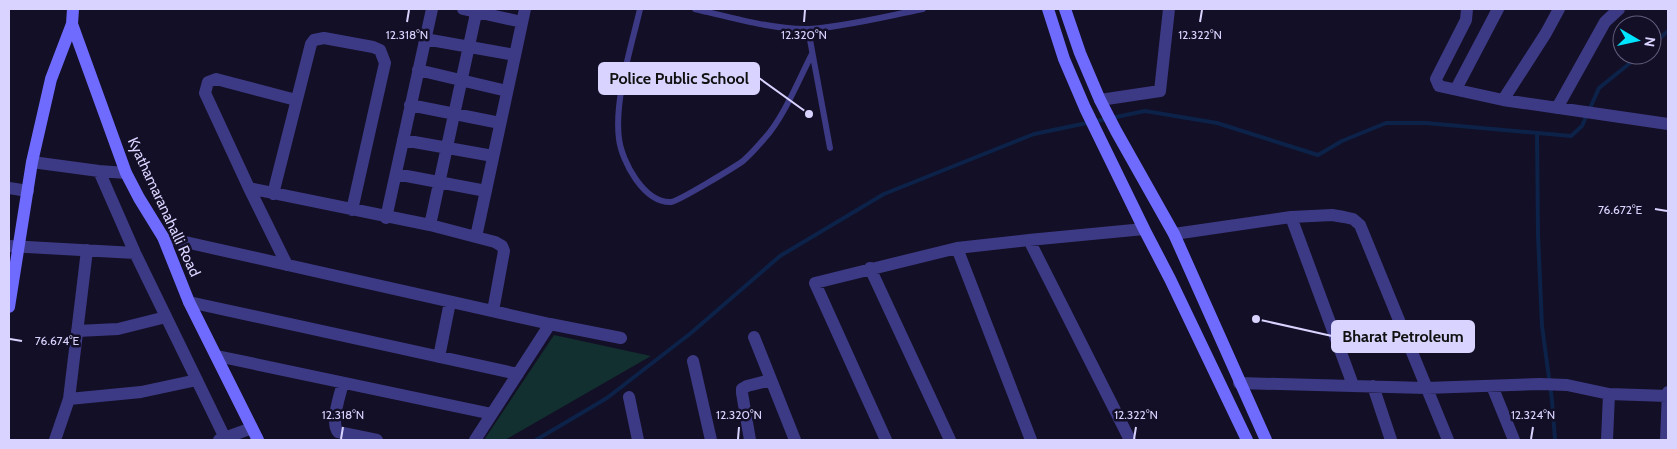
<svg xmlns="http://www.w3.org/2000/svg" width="1677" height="449" font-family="Cabin,sans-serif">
  <rect width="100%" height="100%" fill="#130f26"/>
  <path fill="#12302f" d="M 554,335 L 651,356 L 505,440 L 484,440 Z"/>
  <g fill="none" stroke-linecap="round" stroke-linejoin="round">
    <path stroke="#0c2248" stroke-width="4" d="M 1652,45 L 1668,31
      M 1537,133 L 1538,235 L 1542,326 L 1552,400 L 1555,440
      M 536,440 L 607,398 L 691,333 L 780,256 L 884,194 L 1034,134 L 1145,111 L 1217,123 L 1318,155 L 1342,141 L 1386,123 L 1426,123 L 1571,136 L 1582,126 L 1599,88 L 1640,55"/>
    <path stroke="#3d3a85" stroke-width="6" d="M 640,9 C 631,48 614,100 619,139 C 622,162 644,203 671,202 C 679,201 733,168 743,161 C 750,155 758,146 764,139 C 783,119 799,79 812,54
      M 695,9 C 728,17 775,30 809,29 C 844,27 887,16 923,9
      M 808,29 L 830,148"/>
    <path stroke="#3d3a85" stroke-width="12" d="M 463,9 L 522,22
      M 1467,9 L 1466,20 L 1436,79 L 1439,86 L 1503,100 L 1668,124
      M 425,39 L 515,55
      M 418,70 L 507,91
      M 1456,89 L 1498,9
      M 1100,100 L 1160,91 L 1169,9
      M 1503,100 L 1546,33 L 1559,9
      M 410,105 L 500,123
      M 1557,108 L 1605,22 L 1619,9
      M 403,140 L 493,156
      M 32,162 L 99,171 L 126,173
      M 99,171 L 135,253 L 225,438
      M 396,174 L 486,191
      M 9,188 L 28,191
      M 249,188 L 430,225 L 495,242 L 502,246 L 504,251 L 493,311
      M 273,194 L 311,44 L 314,40 L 324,38 L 373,47 L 380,50 L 385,63 L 352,210
      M 1291,217 L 1353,385
      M 386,218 L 432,9
      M 430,225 L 477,9
      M 1174,234 L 1291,217 L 1332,215 L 1344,217 L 1353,219 L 1360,225 L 1448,440
      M 163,237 L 550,324 L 621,338
      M 476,237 L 525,9
      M 1029,240 L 1130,440
      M 9,246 L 135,253
      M 957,248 L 1031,440
      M 287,265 L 249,188 L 205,93 L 208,82 L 216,79 L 296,100
      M 870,268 L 950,440
      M 189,302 L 518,374
      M 77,331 L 118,329 L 166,317
      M 754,337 L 795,440
      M 217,356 L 492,414
      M 439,357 L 450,302
      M 693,361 L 711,440
      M 343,383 C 340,395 330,422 338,432 L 377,440
      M 1239,383 L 1426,388 L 1540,384 L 1567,385 L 1609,394 L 1668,396
      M 1373,386 L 1391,440
      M 1492,386 L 1514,440
      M 629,397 L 638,440
      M 69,399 L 141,392 L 197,380
      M 55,440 L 69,399 L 87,250
      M 219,440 L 252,428
      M 475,440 L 550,324
      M 750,440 L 742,393 L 742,389 L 747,386 L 771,380
      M 886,440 L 815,283 L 957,248 L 1029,240 L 1144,229
      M 1607,440 L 1609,394
      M 1666,440 L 1668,392"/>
    <path stroke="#6f6bff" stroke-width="12" d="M 73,9 L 72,24 L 126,173 L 139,198 L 163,237 L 189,302 L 258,440
      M 1048,9 L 1064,59 L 1085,108 L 1144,229 L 1170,279 L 1247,440
      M 1065,9 L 1080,53 L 1100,100 L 1116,131 L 1174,234 L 1266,440
      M 9,307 L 32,162 L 51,79 L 72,24"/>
  </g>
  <path fill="none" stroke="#d9d4ff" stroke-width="2" d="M 407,22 L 409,10M 804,22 L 805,10M 1200,22 L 1202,10M 1655,209 L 1667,211M 10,339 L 22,341M 341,439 L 343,427M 738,439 L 739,427M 1134,439 L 1136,427M 1531,439 L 1533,427"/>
  <g text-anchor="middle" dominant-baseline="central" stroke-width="5" stroke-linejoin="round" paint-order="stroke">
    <g font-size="15" fill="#d9d4ff" stroke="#130f26">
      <text transform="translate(164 207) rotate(65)">Kyathamaranahalli Road</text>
    </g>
  </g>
  <g font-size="12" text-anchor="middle" fill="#d9d4ff" stroke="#130f26" stroke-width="5" stroke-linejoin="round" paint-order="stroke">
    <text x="407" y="39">12.318°N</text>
    <text x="804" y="39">12.320°N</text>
    <text x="1200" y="39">12.322°N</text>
    <text x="1620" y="214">76.672°E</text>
    <text x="57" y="345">76.674°E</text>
    <text x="343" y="419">12.318°N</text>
    <text x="739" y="419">12.320°N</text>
    <text x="1136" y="419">12.322°N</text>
    <text x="1533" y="419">12.324°N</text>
  </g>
  <path fill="none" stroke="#d9d4ff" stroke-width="2" d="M809 114L759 78M1256 319L1332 336"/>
  <g fill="#d9d4ff" stroke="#130f26" stroke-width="2">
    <circle cx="809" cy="114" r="5"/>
    <circle cx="1256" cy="319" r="5"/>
  </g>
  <g fill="#d9d4ff" stroke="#d9d4ff" stroke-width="2">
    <rect x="599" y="63" width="160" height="31" rx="5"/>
    <rect x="1332" y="321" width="142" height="31" rx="5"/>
  </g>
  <g font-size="16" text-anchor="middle" font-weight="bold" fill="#111">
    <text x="679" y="84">Police Public School</text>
    <text x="1403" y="342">Bharat Petroleum</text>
  </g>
  <rect width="1677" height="449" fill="none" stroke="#d9d4ff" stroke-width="20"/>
  <g transform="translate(1637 40) rotate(99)"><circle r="24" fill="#130f26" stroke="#625e7d"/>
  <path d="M0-4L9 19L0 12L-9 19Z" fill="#00e5ff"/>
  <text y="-8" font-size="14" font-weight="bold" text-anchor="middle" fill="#d9d4ff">N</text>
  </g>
</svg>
